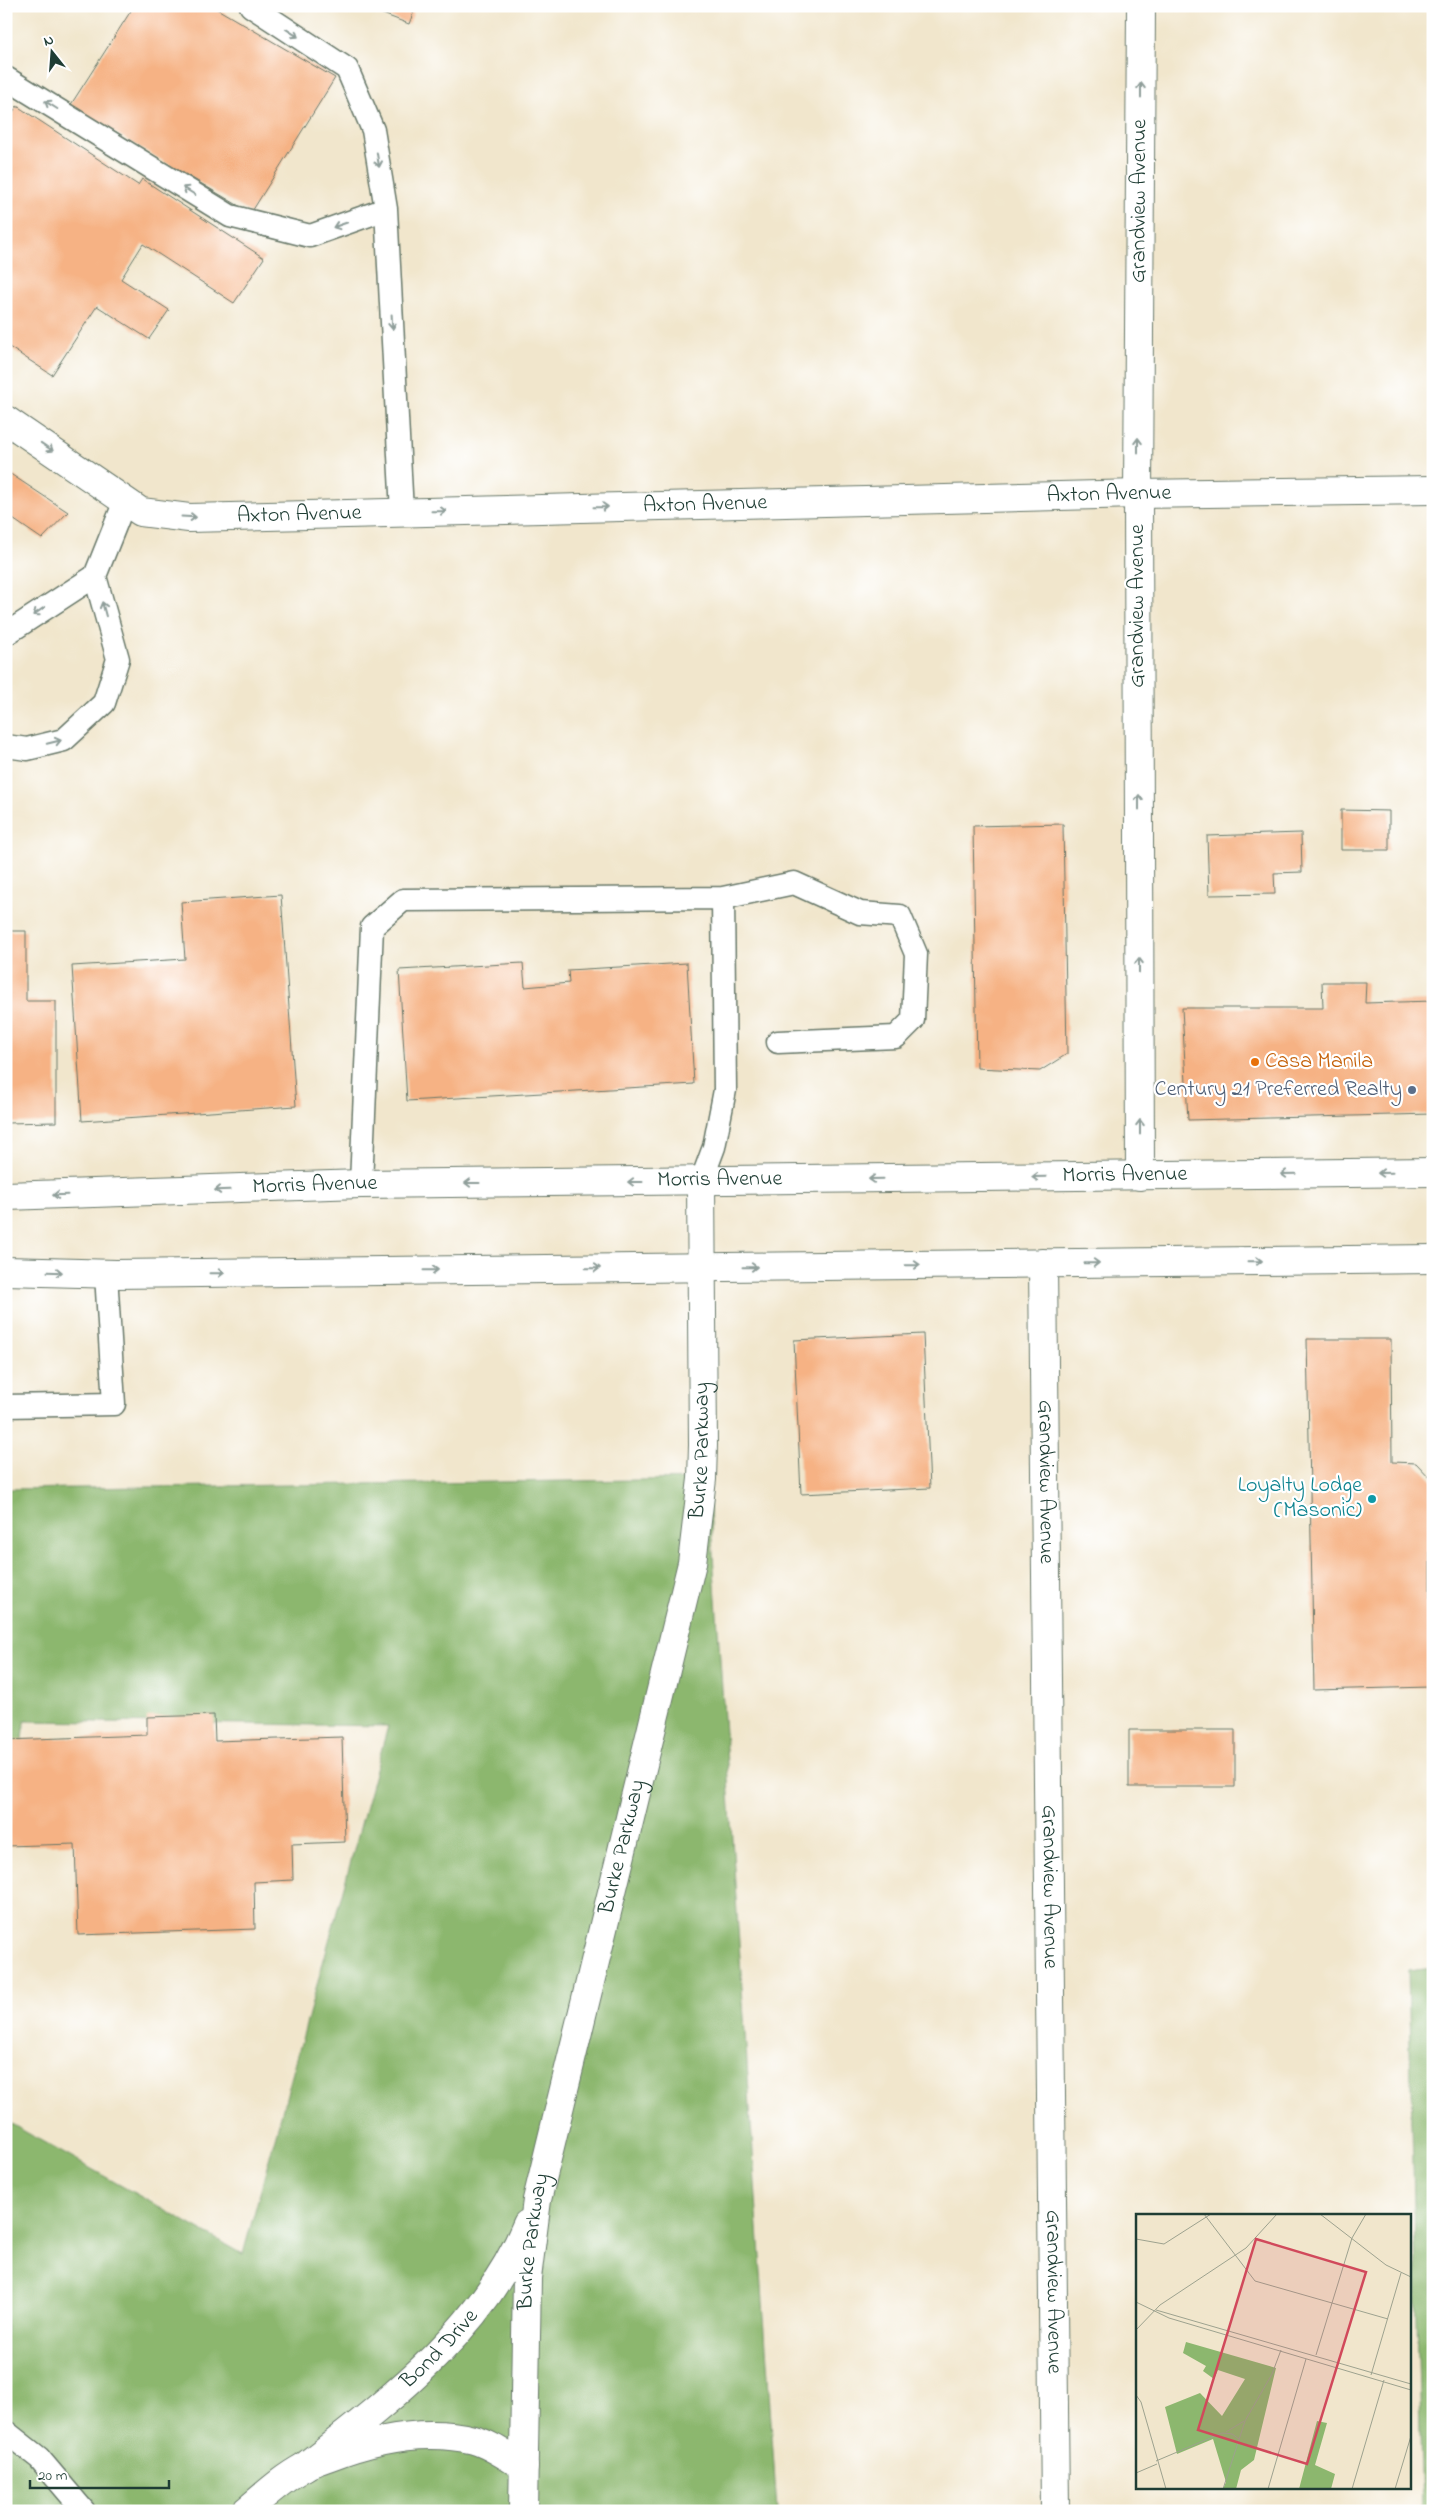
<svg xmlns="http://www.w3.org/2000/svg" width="1439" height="2517" font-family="'Indie Flower',sans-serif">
  <rect width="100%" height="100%" fill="#fff"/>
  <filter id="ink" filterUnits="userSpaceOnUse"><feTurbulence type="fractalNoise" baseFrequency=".02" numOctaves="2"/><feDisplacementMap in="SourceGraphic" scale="10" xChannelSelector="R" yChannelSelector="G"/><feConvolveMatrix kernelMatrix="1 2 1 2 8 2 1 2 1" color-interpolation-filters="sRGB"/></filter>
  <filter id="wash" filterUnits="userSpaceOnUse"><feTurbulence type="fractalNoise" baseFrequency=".0096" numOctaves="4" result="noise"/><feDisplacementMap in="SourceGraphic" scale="20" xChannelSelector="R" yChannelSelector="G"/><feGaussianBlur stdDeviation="1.12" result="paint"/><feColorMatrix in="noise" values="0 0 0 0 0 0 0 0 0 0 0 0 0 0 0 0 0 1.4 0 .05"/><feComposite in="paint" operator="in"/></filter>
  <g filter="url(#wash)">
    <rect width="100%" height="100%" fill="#f1e6cc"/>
    <path fill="#8cb76e" stroke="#567a51" d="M 708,1479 L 777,2511 L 6,2511 L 6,2121 L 243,2254 L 388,1726 L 25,1721 L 11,1843 L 6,1842 L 6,1489 Z
      M 1433,1968 L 1433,2511 L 1422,2511 L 1408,1971 Z"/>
    <g id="blocks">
      <path fill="#f6b284" d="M 134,6 L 212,6 L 335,78 L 251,213 L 70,106 Z
        M 362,6 L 416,6 L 409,24 Z
        M 17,106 L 138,185 L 142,179 L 264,258 L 234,303 L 143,244 L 121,279 L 169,310 L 149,339 L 97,306 L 52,375 L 6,345 L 6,122 Z
        M 6,471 L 68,512 L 42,539 L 10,517 L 6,521 Z
        M 1341,810 L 1389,811 L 1389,850 L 1341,850 Z
        M 1063,824 L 1067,1054 L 1040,1071 L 977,1068 L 973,826 Z
        M 1301,833 L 1302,872 L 1274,873 L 1275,894 L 1209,895 L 1207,836 Z
        M 281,895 L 296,1106 L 82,1121 L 72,966 L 185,959 L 181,902 Z
        M 6,931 L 26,931 L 26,1001 L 56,1001 L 56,1122 L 6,1123 Z
        M 523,963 L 525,987 L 569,983 L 568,970 L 687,963 L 694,1084 L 407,1101 L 399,970 Z
        M 1322,982 L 1366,982 L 1365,1003 L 1433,1001 L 1433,1114 L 1188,1120 L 1182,1008 L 1323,1008 Z
        M 923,1334 L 930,1488 L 801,1494 L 794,1340 Z
        M 1307,1339 L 1391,1339 L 1392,1462 L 1416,1463 L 1433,1481 L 1433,1518 L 1430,1518 L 1430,1687 L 1314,1690 Z
        M 214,1715 L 215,1741 L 342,1737 L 345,1842 L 292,1844 L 293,1880 L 254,1882 L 255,1929 L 78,1935 L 75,1844 L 6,1846 L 6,1740 L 147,1735 L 147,1717 Z
        M 1129,1730 L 1235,1730 L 1235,1787 L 1129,1787 Z"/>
    </g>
  </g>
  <g filter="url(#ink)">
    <use href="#blocks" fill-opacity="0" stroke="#687869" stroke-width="1"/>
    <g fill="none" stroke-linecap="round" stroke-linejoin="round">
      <g stroke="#687869" stroke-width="25">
        <path id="lane" d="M 251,6 L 347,69 L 373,130 L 386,209 L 402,512
          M 6,78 L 230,216 L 310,236 L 386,209
          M 6,634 L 95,576 L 125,501
          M 6,746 L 27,749 L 64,740 L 104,703 L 118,659 L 95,576
          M 723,898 L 794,883 L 860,913 L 900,916 L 916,954 L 913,1020 L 896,1037 L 778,1042
          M 361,1184 L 372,927 L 403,900 L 723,898 L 725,1090 L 714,1147 L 701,1182
          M 6,1406 L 114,1404 L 106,1274
          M 6,2432 L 39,2458 L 84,2511"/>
      </g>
      <g stroke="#687869" stroke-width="30">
        <g id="street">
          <path id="s1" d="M 6,420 L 141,512 L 189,518 L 1138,494 L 1433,490"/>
          <path id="s2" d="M 1140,1176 L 1138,494 L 1141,6"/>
          <path id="s3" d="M 1043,1263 L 1055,2511"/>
          <path id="s4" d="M 304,2467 C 391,2399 483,2330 527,2224"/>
          <path d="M 246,2511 C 264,2496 283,2478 304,2467 C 311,2462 320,2460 328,2457 C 374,2439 425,2428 474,2440 C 492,2445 508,2457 524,2467"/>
          <path id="s5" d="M 523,2511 L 527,2278 L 537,2200 L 692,1563 L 702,1479 L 703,1445 L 701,1182"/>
        </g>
      </g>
      <g stroke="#687869" stroke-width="30">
        <g id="primary">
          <path id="s6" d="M 6,1196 L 361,1184 L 1433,1172"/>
          <path d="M 6,1271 L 116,1274 L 1433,1259"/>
        </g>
      </g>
      <use href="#lane" stroke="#fff" stroke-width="22"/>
      <use href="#street" stroke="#fff" stroke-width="28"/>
      <use href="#primary" stroke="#fff" stroke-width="28"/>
    </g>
    <defs><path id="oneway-shaft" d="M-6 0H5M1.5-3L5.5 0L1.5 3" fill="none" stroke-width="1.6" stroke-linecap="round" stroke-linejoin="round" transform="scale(1.25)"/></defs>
    <g stroke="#8f9e9a">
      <use href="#oneway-shaft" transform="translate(292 33) rotate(33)"/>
      <use href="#oneway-shaft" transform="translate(1141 90) rotate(-90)"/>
      <use href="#oneway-shaft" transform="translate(51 105) rotate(-148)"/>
      <use href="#oneway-shaft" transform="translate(378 160) rotate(81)"/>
      <use href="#oneway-shaft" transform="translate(189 191) rotate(-148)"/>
      <use href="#oneway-shaft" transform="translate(340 225) rotate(161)"/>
      <use href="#oneway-shaft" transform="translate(392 322) rotate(87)"/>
      <use href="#oneway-shaft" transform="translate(1138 445) rotate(-90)"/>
      <use href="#oneway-shaft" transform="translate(47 447) rotate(34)"/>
      <use href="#oneway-shaft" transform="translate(601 507) rotate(-1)"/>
      <use href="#oneway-shaft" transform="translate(439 511) rotate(-1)"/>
      <use href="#oneway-shaft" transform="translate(189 517) rotate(3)"/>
      <use href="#oneway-shaft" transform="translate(104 609) rotate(-105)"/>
      <use href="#oneway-shaft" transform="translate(39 611) rotate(145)"/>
      <use href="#oneway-shaft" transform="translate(54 742) rotate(-14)"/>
      <use href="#oneway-shaft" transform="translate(1139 802) rotate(-90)"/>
      <use href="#oneway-shaft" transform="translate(1139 965) rotate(-90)"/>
      <use href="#oneway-shaft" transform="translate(1140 1127) rotate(-90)"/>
      <use href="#oneway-shaft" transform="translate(1385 1173) rotate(179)"/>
      <use href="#oneway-shaft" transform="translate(1288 1174) rotate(179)"/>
      <use href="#oneway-shaft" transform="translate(1039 1177) rotate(179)"/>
      <use href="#oneway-shaft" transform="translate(876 1179) rotate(179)"/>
      <use href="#oneway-shaft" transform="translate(635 1182) rotate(180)"/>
      <use href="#oneway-shaft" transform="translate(472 1183) rotate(180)"/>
      <use href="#oneway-shaft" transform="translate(222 1190) rotate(178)"/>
      <use href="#oneway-shaft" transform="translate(60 1195) rotate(178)"/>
      <use href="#oneway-shaft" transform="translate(1255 1261) rotate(-1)"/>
      <use href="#oneway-shaft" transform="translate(1092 1263) rotate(-1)"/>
      <use href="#oneway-shaft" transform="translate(913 1265) rotate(-1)"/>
      <use href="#oneway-shaft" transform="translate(750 1267) rotate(-1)"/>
      <use href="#oneway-shaft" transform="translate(593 1268) rotate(-1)"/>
      <use href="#oneway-shaft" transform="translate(431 1270) rotate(-1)"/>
      <use href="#oneway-shaft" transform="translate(55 1272) rotate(2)"/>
      <use href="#oneway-shaft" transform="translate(217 1273) rotate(-1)"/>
    </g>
  </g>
  <circle fill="#e8710a" stroke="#fff" stroke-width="2" cx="1255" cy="1062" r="5"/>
  <circle fill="#5c6f8a" stroke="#fff" stroke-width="2" cx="1412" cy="1090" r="5"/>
  <circle fill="#0f9aa8" stroke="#fff" stroke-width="2" cx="1372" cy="1499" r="5"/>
  <g text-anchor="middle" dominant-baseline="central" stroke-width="4.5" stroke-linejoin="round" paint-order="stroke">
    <g font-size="22" fill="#1f3d34" stroke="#fff">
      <text stroke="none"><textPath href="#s2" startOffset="975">Grandview Avenue</textPath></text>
      <text stroke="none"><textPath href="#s1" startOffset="1132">Axton Avenue</textPath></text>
      <text stroke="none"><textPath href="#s1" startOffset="728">Axton Avenue</textPath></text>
      <text stroke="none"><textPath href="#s1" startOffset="322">Axton Avenue</textPath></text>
      <text transform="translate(1138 606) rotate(-90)">Grandview Avenue</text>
      <text stroke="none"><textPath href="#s6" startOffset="1119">Morris Avenue</textPath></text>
      <text stroke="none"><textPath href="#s6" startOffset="714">Morris Avenue</textPath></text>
      <text stroke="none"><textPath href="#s6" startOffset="309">Morris Avenue</textPath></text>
      <text stroke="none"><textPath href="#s5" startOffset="1080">Burke Parkway</textPath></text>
      <text stroke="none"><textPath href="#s3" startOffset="219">Grandview Avenue</textPath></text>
      <text stroke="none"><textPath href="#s5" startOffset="675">Burke Parkway</textPath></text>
      <text stroke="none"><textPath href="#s3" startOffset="624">Grandview Avenue</textPath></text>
      <text stroke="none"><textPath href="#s5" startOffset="270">Burke Parkway</textPath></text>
      <text stroke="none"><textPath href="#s3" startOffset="1029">Grandview Avenue</textPath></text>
      <text stroke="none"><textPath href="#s4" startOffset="180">Bond Drive</textPath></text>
    </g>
    <g font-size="22" fill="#c56008" stroke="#fff" text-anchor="start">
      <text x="1265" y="1062">Casa Manila</text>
    </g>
    <g font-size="22" fill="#4e5e75" stroke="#fff" text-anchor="end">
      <text x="1402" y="1090">Century 21 Preferred Realty</text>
    </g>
    <g font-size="22" fill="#0d838f" stroke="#fff" text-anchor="end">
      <text x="1362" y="1486">Loyalty Lodge<tspan x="1362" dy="25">(Masonic)</tspan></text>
    </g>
  </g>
  <g transform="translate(1136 2214)">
    <rect width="275" height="275" fill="#f1e6cc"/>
    <path d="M 50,128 L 140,154 L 118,246 L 105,256 L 100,275 L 87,275 L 90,268 L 77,225 L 41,240 L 29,193 L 64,179 L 86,202 L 109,165 L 82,156 L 78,165 L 67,157 L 70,152 L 47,139 ZM 181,207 L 191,209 L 179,251 L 199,260 L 195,275 L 163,275 Z" fill="#8cb76e"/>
    <path fill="none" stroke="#9da28f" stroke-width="1" d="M 68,0 L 119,67 L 252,105M 184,0 L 250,51 L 275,63M 0,25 L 28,30 L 75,0M 0,88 L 33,104 L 275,176M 20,96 L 275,170M 0,116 L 24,91 L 110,34 L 141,0M 180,141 L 216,24 L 230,0M 235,161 L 265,59M 0,181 L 5,188 L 30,275M 90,218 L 108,207M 20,247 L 86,219 L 96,220 L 103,225M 0,259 L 21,250M 87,275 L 109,207 L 136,160 L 145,136M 132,275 L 170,145M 216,275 L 248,166M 259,275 L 275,222"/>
    <path fill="#d1495b" fill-opacity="0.15" stroke="#d1495b" stroke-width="2.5" d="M 120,25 L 230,58 L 171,250 L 62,216 Z"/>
    <rect width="275" height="275" fill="none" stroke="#1f3d34" stroke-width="2.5"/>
  </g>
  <rect width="1439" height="2517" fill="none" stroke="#fff" stroke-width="25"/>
  <g transform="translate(52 52) rotate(343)" stroke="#ffffff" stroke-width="4" paint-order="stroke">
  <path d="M0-4L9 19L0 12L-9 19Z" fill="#1f3d34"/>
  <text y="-8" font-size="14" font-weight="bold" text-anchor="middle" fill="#1f3d34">N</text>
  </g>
  <path d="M30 2480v8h139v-8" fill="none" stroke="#1f3d34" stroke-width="2.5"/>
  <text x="38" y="2480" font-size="15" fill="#1f3d34" stroke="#ffffff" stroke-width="4" paint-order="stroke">20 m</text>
</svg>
